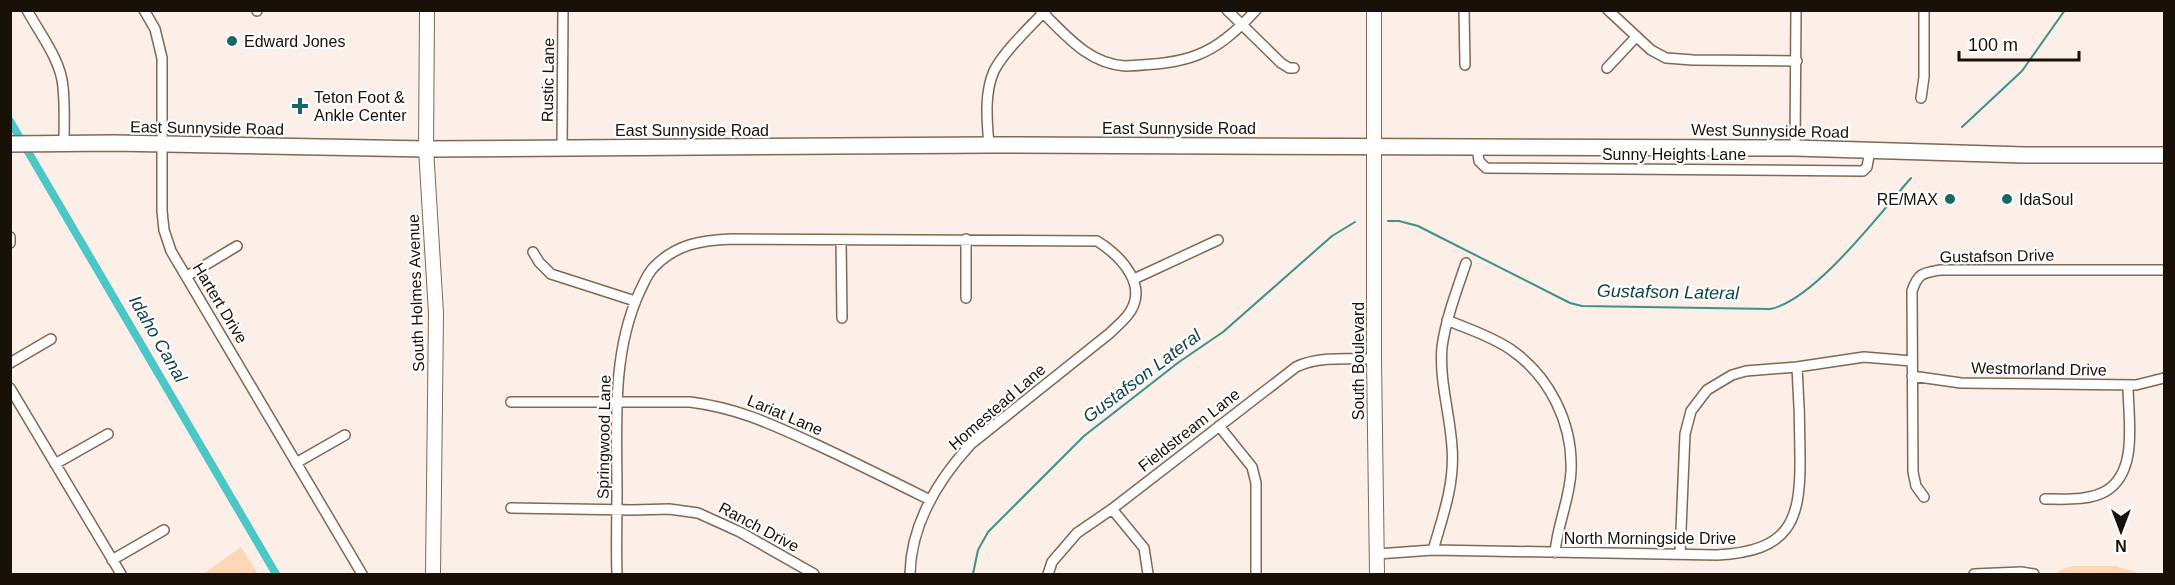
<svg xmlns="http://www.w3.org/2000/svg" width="2175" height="585" font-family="Helvetica,sans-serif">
  <rect width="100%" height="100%" fill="#fbefe7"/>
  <path fill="#fdd6b8" d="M 241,547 L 258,574 L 203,574 Z
    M 2072,566 L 2116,566 L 2141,574 L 2164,574 L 2056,574 L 2060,570 Z"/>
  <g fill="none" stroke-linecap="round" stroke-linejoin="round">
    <path stroke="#3d908e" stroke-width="2" d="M 1962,127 L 2022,71 L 2065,10
      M 1388,221 L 1399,221 L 1418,226 L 1570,303 L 1582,306 L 1770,309 C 1814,301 1881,212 1911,178
      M 973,574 L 978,550 L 988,532 L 1084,436 L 1179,362 L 1223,332 L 1332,236 L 1355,222"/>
    <path stroke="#4cc7c7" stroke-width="8" d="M 10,121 L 276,574"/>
    <g stroke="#816855" stroke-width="12">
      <path id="street" d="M 27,10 C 40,34 61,60 63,87 C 65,106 64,125 64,144
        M 144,10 L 155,29 L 162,58 L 162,211 L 164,230 L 171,251 L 362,574
        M 257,10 L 257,11
        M 1040,10 C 1065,34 1088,64 1125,66 C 1188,63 1212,58 1256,10
        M 1227,10 L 1281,63 L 1289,68 L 1294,68
        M 1464,10 L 1465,65
        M 1608,10 L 1651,50 L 1666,58 L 1693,60 L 1797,61
        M 1607,68 L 1636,37
        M 1921,98 L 1924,77 L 1924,10
        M 989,145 C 987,122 984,93 994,71 C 1004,51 1031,26 1046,10
        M 1477,147 L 1479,161 L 1486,168 L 1863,171 L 1867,167 L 1870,150
        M 1795,148 L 1796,10
        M 562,149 L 563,10
        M 10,237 L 10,243
        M 966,239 L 966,298
        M 841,240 L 842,318
        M 533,252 L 539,262 L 551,274 L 635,301
        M 187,276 L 237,246
        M 1134,279 L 1218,240
        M 1447,320 C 1468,329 1491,336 1510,349 C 1550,376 1573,424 1571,471 C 1570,499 1557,525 1555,553
        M 10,363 L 51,339
        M 1912,376 L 1961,383 L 2136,385 L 2164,378
        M 10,388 L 121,574
        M 511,402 L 690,402 C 738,408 771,424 815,444 C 854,462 892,481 930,500
        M 1219,426 L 1252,467 L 1256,483 L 1256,574
        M 296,463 L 345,435
        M 55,464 L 108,434
        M 1924,497 L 1916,486 L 1913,472 L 1912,291 C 1918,273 1923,273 1940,270 L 2164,270
        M 2045,499 C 2064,499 2089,501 2106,491 C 2139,471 2128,418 2128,385
        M 511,508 L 632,510 L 669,509 L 698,513 L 740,532 L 814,574
        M 1112,509 L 1144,548 L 1148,574
        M 1433,550 C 1443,516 1455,483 1452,447 C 1450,414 1439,380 1442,347 C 1446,318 1457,290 1466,263
        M 1377,554 L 1433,550 L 1717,555 C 1789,551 1801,523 1800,456 C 1800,426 1799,397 1797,367
        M 1680,554 L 1685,434 L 1691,411 L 1707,390 L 1732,375 L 1746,371 L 1797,367 L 1864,357 L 1912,361
        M 112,560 L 164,530
        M 617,574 C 616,547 617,520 617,493 C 617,426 611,353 640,291 C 644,283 647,274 654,267 C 676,244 702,240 732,239 L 1097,241 C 1121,256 1151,287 1127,316 C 1122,322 1116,327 1110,333 L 971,444 C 938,480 911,524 910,574
        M 1048,574 L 1052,562 L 1077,533 L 1112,509 L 1296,367 C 1319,356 1348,359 1374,359
        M 1974,574 L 2021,572 L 2034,574"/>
    </g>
    <g stroke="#816855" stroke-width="16">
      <path id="secondary" d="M 427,10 L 426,149 L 436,313 L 433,574
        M 1374,10 L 1374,359 L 1377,574"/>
    </g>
    <g stroke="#816855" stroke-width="18">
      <path id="primary" d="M 10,144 L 114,143 L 426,149 L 989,145 L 1477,147 L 1795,148 L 2024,155 L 2164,155"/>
    </g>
    <use href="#street" stroke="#fff" stroke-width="9"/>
    <use href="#secondary" stroke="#fff" stroke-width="14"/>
    <use href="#primary" stroke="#fff" stroke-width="15"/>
  </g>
  <g fill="#196767" stroke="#fff" stroke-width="2">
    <circle cx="232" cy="41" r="6"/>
    <path d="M297 97h6v6h6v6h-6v6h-6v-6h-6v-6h6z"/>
    <circle cx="1950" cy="199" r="6"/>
    <circle cx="2007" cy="199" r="6"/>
  </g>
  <g text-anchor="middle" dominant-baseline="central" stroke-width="4.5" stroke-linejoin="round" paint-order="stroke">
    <g font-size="16" fill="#191008" stroke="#fff" text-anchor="start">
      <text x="244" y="41">Edward Jones</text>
      <text x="314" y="97">Teton Foot &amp;<tspan x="314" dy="18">Ankle Center</tspan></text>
      <text x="1938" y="199" text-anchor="end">RE/MAX</text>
      <text x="2019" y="199">IdaSoul</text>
    </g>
    <g font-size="16" fill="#191008" stroke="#fff">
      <text transform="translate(548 80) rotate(-89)">Rustic Lane</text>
      <text transform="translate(207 128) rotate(1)">East Sunnyside Road</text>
      <text x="1179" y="128">East Sunnyside Road</text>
      <text x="692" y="130">East Sunnyside Road</text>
      <text transform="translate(1770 131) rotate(1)">West Sunnyside Road</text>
      <text x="1674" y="154">Sunny Heights Lane</text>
      <text transform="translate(1997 256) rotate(-1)">Gustafson Drive</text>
      <text transform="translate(416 293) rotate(-92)">South Holmes Avenue</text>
      <text transform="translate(220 303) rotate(59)">Hartert Drive</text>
      <text transform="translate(1358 361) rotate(-90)">South Boulevard</text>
      <text transform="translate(2039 369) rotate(1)">Westmorland Drive</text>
      <text transform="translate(997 407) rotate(-41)">Homestead Lane</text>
      <text transform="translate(785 415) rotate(23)">Lariat Lane</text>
      <text transform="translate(1189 430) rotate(-38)">Fieldstream Lane</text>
      <text transform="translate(604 437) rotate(-89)">Springwood Lane</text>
      <text transform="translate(759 527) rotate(28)">Ranch Drive</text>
      <text x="1650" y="538">North Morningside Drive</text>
    </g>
    <g font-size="18" font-style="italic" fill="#0e4546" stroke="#fff">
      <text transform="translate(1668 292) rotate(1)">Gustafson Lateral</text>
      <text transform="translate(158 339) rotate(60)">Idaho Canal</text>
      <text transform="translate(1142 376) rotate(-37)">Gustafson Lateral</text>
    </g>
  </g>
  <rect width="2175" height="585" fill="none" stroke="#191008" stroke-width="24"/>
  <g transform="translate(2121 531) rotate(180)" stroke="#ffffff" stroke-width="4.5" paint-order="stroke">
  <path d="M0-4.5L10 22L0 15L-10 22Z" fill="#191008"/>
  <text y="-9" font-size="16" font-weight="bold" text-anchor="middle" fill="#191008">N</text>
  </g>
  <path d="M1959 51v9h120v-9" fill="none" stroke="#191008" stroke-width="3"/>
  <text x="1968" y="51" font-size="18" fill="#191008" stroke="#ffffff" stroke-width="4.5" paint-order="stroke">100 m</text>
</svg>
